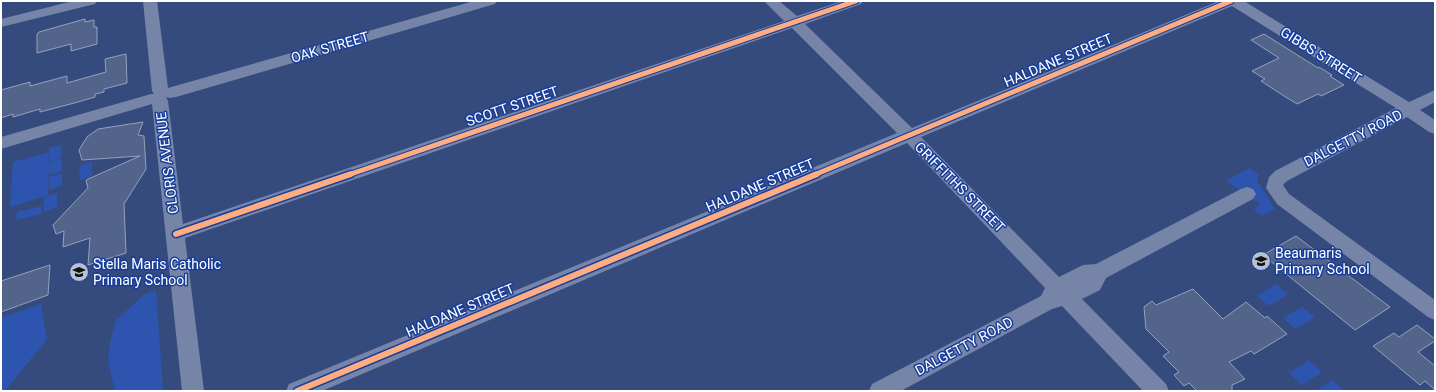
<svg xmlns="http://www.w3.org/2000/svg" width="1436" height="392" font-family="Roboto,sans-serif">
  <rect width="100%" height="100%" fill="#364b7d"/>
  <path fill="#2d55b0" d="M 61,145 L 62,157 L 50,161 L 49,148 Z
    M 49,152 L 48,195 L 10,207 L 13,162 Z
    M 61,158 L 62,171 L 49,175 L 49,162 Z
    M 92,162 L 92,176 L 80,180 L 79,166 Z
    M 1249,168 L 1259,175 L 1257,181 L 1275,209 L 1262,216 L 1254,209 L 1260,204 C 1249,195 1237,189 1226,181 Z
    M 62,173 L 62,186 L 49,190 L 49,177 Z
    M 57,193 L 57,207 L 44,212 L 44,197 Z
    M 42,206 L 41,214 L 16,220 L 17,212 Z
    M 1276,284 L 1288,294 L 1269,306 L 1257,296 Z
    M 156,290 L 163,391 L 115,391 L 108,361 L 110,343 L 116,320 L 145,294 Z
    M 41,304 L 47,339 L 5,391 L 1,391 L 1,318 Z
    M 1302,307 L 1315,317 L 1296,329 L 1283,318 Z
    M 1309,360 L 1322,372 L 1302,385 L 1289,373 Z
    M 1332,380 L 1344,391 L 1316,391 Z"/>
  <path fill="#53648b" stroke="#95a1bc" d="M 85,19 L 85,22 L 94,20 L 94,27 L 97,27 L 97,44 L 71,51 L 71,44 L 37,53 L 37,34 L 39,32 Z
    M 1264,34 L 1318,68 L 1319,67 L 1332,75 L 1330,76 L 1344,85 L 1321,96 L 1318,94 L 1297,104 L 1284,96 L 1261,81 L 1265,79 L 1252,71 L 1279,58 L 1251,40 Z
    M 126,54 L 127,83 L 104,89 L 104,92 L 95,94 L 95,97 L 78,102 L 40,112 L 40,109 L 13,117 L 13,114 L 1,118 L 1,90 L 30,82 L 30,86 L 67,76 L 67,83 L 106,72 L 105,59 Z
    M 143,122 L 138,135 L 144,136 L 146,169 L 124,204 L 126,253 L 88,265 L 90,238 L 63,247 L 64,231 L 56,234 L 53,225 L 88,188 L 86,180 L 140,156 L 82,160 L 79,150 L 87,137 L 98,129 Z
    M 1296,236 L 1390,307 L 1355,330 L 1263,255 Z
    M 50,265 L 48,295 L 1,312 L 1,281 Z
    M 1193,289 L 1223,319 L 1246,302 L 1265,318 L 1267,316 L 1287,334 L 1254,354 L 1251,351 L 1229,362 L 1245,379 L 1232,385 L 1232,391 L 1197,391 L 1189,383 L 1184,386 L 1174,375 L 1179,372 L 1163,356 L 1169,352 L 1146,329 L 1144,307 L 1152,301 L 1156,305 Z
    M 1417,325 L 1435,339 L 1435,341 L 1418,352 L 1435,366 L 1435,390 L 1425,381 L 1420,385 L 1373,346 L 1394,333 L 1399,337 Z"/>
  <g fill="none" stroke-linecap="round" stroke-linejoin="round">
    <path fill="#7684a8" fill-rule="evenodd" d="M 73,1 L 97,1 L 95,4 L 1,27 L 1,19 Z
      M 143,1 L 157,1 L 168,88 L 474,1 L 497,1 L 495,4 L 176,97 L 170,98 L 161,96 L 166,97 L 168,101 L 183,224 L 784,21 L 764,1 L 779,1 L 797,16 L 842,1 L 863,1 L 861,4 L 805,24 L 912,128 L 1219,1 L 1244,1 L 1409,102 L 1435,90 L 1435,102 L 1420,110 L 1435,120 L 1435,134 L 1429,132 L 1407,117 L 1287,181 L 1283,185 L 1289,194 L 1435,300 L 1435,320 L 1428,317 L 1277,204 L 1266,188 L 1269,177 L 1275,171 L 1396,108 L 1232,6 L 921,137 L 1059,277 L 1083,265 L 1096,264 L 1241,189 L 1247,187 L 1253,189 L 1256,194 L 1253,199 L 1106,278 L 1100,290 L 1082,299 L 1166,384 L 1169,391 L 1143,391 L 1062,306 L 1052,309 L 901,391 L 869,391 L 872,384 L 1041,296 L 1045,288 L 907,143 L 322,391 L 286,391 L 289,384 L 897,133 L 792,28 L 185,238 L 204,391 L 182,391 L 152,104 L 1,149 L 1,137 L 151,94 L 154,94 L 152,91 Z"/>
    <g stroke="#183e9b" stroke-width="7">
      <path id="cycleway-far1" d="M 348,175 L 856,1
        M 814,175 L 1231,1"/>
    </g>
    <g stroke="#183e9b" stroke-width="9">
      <path id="cycleway" d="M 176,234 L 351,174
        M 297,391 L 817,174"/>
    </g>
    <use href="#cycleway-far1" stroke="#ffac80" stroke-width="5"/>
    <use href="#cycleway" stroke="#ffac80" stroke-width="6"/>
  </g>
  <defs>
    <g id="school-disc" transform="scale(1)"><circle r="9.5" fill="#b9c0d2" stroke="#183e9b"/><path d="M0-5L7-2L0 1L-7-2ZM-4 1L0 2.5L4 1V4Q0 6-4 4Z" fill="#111"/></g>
  </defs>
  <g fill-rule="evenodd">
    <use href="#school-disc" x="1261" y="261"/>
    <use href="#school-disc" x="79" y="272"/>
  </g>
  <g text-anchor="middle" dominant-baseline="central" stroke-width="3" stroke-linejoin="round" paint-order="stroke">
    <g font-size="14" fill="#fff" stroke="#183e9b">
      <text transform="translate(330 47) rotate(-16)">OAK STREET</text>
      <text transform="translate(1321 55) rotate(32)">GIBBS STREET</text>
      <text transform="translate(1058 60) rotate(-23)">HALDANE STREET</text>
      <text transform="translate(512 106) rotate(-19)">SCOTT STREET</text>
      <text transform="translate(1353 138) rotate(-27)">DALGETTY ROAD</text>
      <text transform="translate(167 163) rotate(-97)">CLORIS AVENUE</text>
      <text transform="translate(760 185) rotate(-23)">HALDANE STREET</text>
      <text transform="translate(960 187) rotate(45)">GRIFFITHS STREET</text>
      <text transform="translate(460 310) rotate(-23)">HALDANE STREET</text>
      <text transform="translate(964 346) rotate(-28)">DALGETTY ROAD</text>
    </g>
    <g font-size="14" fill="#fff" stroke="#183e9b" text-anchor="start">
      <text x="1275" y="253">Beaumaris<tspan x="1275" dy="16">Primary School</tspan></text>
      <text x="93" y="264">Stella Maris Catholic<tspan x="93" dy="16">Primary School</tspan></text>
    </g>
  </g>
  <rect width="1436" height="392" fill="none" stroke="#ffffff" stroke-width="4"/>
</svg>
